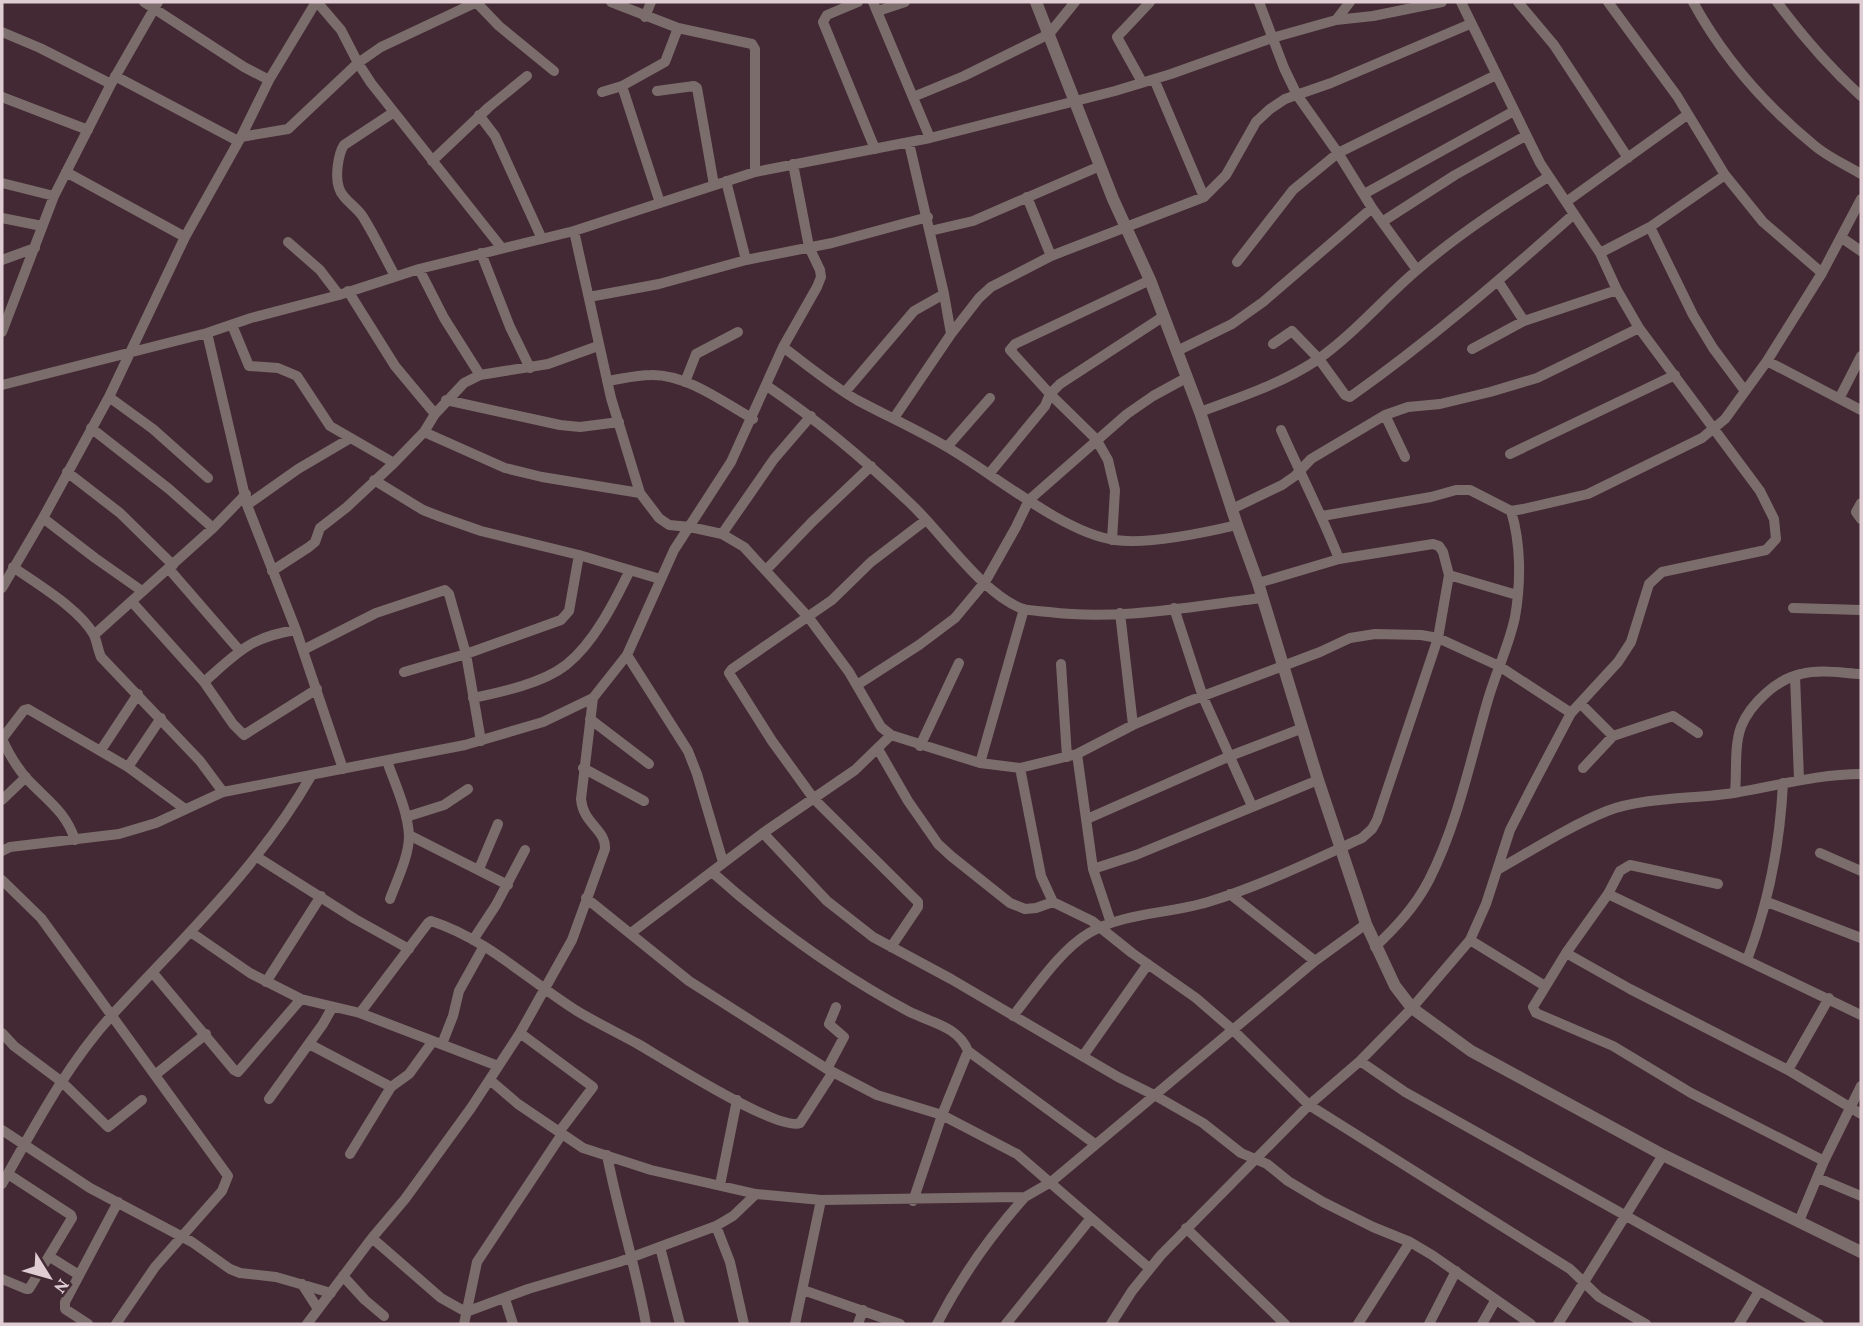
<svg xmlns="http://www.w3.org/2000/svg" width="1863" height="1326" font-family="'Crimson Pro',serif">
  <rect width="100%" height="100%" fill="#432933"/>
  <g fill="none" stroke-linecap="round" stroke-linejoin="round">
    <path stroke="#7c6d6d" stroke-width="10" d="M 144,2 L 244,67 L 269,80
      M 317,2 L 341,30 L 358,63 L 371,83 L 501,247
      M 476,2 L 499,26 L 554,71
      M 611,2 L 678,28 L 752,44 L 755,49 L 755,172
      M 858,2 L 827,15 L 823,22 L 875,149
      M 873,2 L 930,138
      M 1259,2 L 1284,68 L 1297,95 L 1338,153 L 1372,208 L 1417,270
      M 1518,2 L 1554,45 L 1628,158
      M 1608,2 L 1677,96 L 1725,175 L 1763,222 L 1822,273
      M 1693,2 C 1723,57 1766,106 1815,146 C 1828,157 1846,165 1861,174
      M 1777,2 C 1803,37 1829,67 1861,96
      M 878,11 L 905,2
      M 645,17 L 651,2
      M 1336,20 L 1350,2
      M 2,32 L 40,48 L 111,84
      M 115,76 L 238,141
      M 1154,79 L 1204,197
      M 1142,82 L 1117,37 L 1150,2
      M 622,86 L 660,203
      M 657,91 L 694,86 L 697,88 L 714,185
      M 602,92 L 622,86 L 665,62 L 678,28
      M 2,97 L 88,130
      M 913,97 L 964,76 L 1049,34 L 1075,2
      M 394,112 L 344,145 C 338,154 335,177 339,188 C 342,199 357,207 363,217 C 375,236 384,256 395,276
      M 479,115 L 495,136 L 542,239
      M 241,137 L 288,129 L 358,63 L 381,47 L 477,2
      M 909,143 L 944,294 L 951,334
      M 432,161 L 489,107 L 527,76
      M 66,172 L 185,237
      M 726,181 L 746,260
      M 2,183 L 54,196
      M 1364,194 L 1514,111
      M 1027,197 L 1051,256
      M 1566,202 L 1687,115
      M 2,218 L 42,226
      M 1382,222 L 1455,175 L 1525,136
      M 1650,227 L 1693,315 L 1713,348 L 1745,391
      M 574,231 L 611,398 L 640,493 L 659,518 L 669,525 L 690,527 L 722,534 L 744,547 L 809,618 L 849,672 L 881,727 L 891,735 L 980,763 L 1020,768 L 1077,754 L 1133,725 L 1187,702 L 1320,652 L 1350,638 L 1375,634 L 1421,635 L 1438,638 L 1499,666 L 1571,713
      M 930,231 L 973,221 L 1100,166
      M 1842,238 L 1861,251
      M 288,242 L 320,270 L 339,295
      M 481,253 L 510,327 L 530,368
      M 1600,253 L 1650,227 L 1725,175
      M 2,260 L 35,248
      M 1237,262 L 1293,190 L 1338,153 L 1496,75
      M 419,269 L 444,318 L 480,375
      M 1498,281 L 1524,321
      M 348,291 L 395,366 L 435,414
      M 589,297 L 659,284 L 746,260 L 832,243 L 928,217
      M 232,325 L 249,366 L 278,368 L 297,376 L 330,426 L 394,463
      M 2,332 L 54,196 L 111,84 L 158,2
      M 207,333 L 247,505 L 296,630 L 343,769
      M 1273,344 L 1292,331 L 1319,359 L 1345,395 L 1350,397 C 1429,341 1501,279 1574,214
      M 783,347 C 807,365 831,385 857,400 C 887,416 918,430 947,447 C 992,473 1065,534 1115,540 C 1148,545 1203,533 1237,525
      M 1472,349 L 1524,321 L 1617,290
      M 1177,351 L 1232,324 L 1263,302 L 1372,208
      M 1767,361 L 1861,410
      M 607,381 C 621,379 636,375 651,375 C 686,374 723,402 753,419
      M 685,382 L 696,354 L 738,332
      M 2,385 L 207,333 L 251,318 L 339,295 L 419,269 L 574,231 L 755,172 L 930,138 L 1115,91 L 1171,74 L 1272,38 L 1336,20 L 1373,16 L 1442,2
      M 767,386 C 819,421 865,460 911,504 C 942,533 983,595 1023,609 C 1031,611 1041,611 1049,612 C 1120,621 1192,606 1262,598
      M 845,392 L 914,311 L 944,294
      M 109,397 L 153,429 L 208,478
      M 1840,397 L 1861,356
      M 446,400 L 560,425 L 580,427 L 619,422
      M 1200,412 C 1240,397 1281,384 1317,360 C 1354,334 1383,299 1417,270 C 1457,235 1503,205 1548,177
      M 1385,415 L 1405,457
      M 894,418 L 951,334 L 979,298 L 991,287 L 1051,256 L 1204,197 L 1226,175 L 1256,122 L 1270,109 L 1285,99 L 1331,83 L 1470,24
      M 91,428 L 169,489 L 213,528
      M 1281,430 C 1300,473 1322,515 1339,559
      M 424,432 L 505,468 L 542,477 L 640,493
      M 947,447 L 990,398
      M 1510,454 L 1675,375
      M 67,472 L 120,513 L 173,565
      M 989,474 L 1045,406 L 1050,394 L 1060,384 L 1164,316
      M 374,480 L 423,510 L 441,517 L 481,531 L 579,555 L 660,579
      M 1861,503 L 1856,512 L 1861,519
      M 247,505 L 298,469 L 349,439
      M 1232,509 L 1282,485 L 1295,476 L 1311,459 L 1385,415 L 1408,407 L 1440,404 L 1490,392 L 1537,378 L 1639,328
      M 1322,516 L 1431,497 L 1456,490 L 1470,490 L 1511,511 L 1523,509 L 1588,494 L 1702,438 L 1725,419 L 1767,361 L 1822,273 L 1861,199
      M 43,518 L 95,558 L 142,591
      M 722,534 L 774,459 L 811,416
      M 1112,540 L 1115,490 L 1108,460 L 1096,439 L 1050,394 L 1010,350 L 1015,344 L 1150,280
      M 13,567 C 37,584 80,609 94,635 C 97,642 98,650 101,657 L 200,761 L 223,792
      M 169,569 L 240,651
      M 766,570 L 812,522 L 871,466
      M 272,571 L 309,547 L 315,542 L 320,528 L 347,507 L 394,463 L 424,432 L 435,414 L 464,383 L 480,375 L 548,364 L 598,346
      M 1449,575 L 1517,595
      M 2,588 L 43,518 L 109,397 L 185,237 L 241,137 L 269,80 L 316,2
      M 132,602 L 204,682 L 233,724 L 244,735 L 317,689
      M 1174,608 L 1203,697 L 1252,806
      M 1793,608 L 1861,610
      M 1120,613 L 1133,725
      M 94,635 L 213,528 L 246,494
      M 303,650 L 376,613 L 445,590 L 449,594 L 466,654 L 481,741
      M 627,655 L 688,751 L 697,774 L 723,862
      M 1061,664 L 1067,757
      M 404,672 L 466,654 L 561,620 L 569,611 L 579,555
      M 1795,676 L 1799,779
      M 204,682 C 238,652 250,637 296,630
      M 857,685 L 919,645 L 955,618 L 985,582 L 1016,527 L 1029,500 L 1127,414 L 1153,396 L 1186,378
      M 473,698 C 502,692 543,683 566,665 C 594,643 615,601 630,570
      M 1580,703 L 1613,736 L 1673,716 L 1698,733
      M 590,719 L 649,764
      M 2,739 L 24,710 L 28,709 L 128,767 L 185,809
      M 2,739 C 9,754 17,768 28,780 C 48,801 66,812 75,840
      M 920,746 L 959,663
      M 878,749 L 908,801 L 938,844 L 951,856 L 1010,903 L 1025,909 L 1036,908 L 1053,902
      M 101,750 L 138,694
      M 1077,754 L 1093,869 L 1111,923
      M 387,761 C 395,784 408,811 409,836 C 409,856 397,880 390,899
      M 980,763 L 1024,609
      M 128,767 L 161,718
      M 583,768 L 644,801
      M 1020,768 L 1041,876 L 1053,902 L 1092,921 L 1132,953 L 1196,998 L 1233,1030 L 1309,1105 L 1570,1269 L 1599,1297 L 1646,1324
      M 1583,768 L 1613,736
      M 1735,792 C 1737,772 1734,746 1741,727 C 1750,704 1777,679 1801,674 C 1820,669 1842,673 1861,674
      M 2,800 L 26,777
      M 406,817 L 444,805 L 468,789
      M 1087,819 L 1230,756 L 1303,728
      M 763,833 L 827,901 L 873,937 L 951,979 L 1118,1077 L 1156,1096 L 1203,1123 L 1241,1153 L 1267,1164 L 1288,1181 L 1323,1202 L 1373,1227 L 1410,1242 L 1432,1255 L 1531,1324
      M 409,835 L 508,885
      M 2,851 L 10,847 L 119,834 L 156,823 L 223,792 L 465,745 L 543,722 L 593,698 L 627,655 L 674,550 L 731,462 L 783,347 L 817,287 L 821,277 L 820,270 L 809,247 L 793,164
      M 1820,853 L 1861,871
      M 257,857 L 355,919 L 409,949
      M 479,869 L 498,824
      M 1093,869 L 1136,855 L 1318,780
      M 1499,869 C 1534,849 1570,826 1607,811 C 1643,797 1696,799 1734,793 C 1777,786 1818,774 1861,774
      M 712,872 C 773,927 836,972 908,1011 C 931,1023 958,1026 968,1051 L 1095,1144
      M 2,880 L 41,918 L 228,1176 L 222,1191 L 155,1267 L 116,1324
      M 1230,894 L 1315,961
      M 1608,894 L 1620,871 L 1630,865 L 1718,884
      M 586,898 L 689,981 L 827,1069 L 877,1095 L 942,1115 L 1017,1154 L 1149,1268
      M 1767,902 L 1861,938
      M 192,933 L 250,973 L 301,999 L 360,1013 L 498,1066
      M 631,933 L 763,833 L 855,770 L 891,735
      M 473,940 L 496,905 L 525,850
      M 1470,940 L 1545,986
      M 891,947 L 918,907 L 918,902 L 814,799 L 772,741 L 729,673 L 732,669 L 832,600 L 871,562 L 926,520
      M 1375,947 C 1396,927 1415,907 1429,880 C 1457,825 1470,762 1487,703 C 1495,674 1509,646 1515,617 C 1521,583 1521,543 1511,511
      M 1566,953 L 1630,989 L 1788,1070 L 1861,1114
      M 1747,960 C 1769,902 1780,844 1783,783
      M 153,973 L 234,1070 L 238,1072 L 301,999
      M 266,982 L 321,896
      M 360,1013 L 428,923 L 431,921 C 487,939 529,981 577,1011 C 597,1023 618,1033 638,1044 C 664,1059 778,1132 800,1123 L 833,1072
      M 1013,1016 C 1034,990 1060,950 1089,933 C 1125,912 1169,914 1208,902 C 1260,886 1312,861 1362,838 L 1372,829 L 1377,820 L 1438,638 L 1449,575 L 1443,552 L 1439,546 L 1433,544 L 1339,559 L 1258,583
      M 2,1033 L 14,1046 L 62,1082 L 108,1127 L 142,1100
      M 520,1033 L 593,1087 L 559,1132
      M 309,1044 L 391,1087 L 409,1074 L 433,1041
      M 442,1044 L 453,1016 L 459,991 L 484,946
      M 1083,1056 L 1148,964
      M 1360,1061 L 1405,1092 L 1819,1324
      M 827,1069 L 844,1037 L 829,1024 L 836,1007
      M 1788,1070 L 1829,998
      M 155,1075 L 206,1034
      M 490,1080 L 518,1104 L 583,1148 L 651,1170 L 756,1194 L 821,1200 L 1025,1197 L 1051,1182 L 1315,961 L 1366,924
      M 269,1099 L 323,1024 L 332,1008
      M 2,1130 L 90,1188 L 192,1242 L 230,1269 L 240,1273 L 276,1277 L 331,1293
      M 350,1154 L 391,1087
      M 607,1155 C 618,1212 636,1267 646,1324
      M 1824,1161 L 1691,1093 L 1613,1046 L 1536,1013 L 1533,1007 L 1566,953 L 1608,894 L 1861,1015
      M 1818,1178 L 1861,1196
      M 2,1184 C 35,1126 67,1064 113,1014 C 183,938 259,867 311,776
      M 720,1185 L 737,1100
      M 913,1201 L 942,1115 L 968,1051
      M 1799,1221 L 1824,1161 L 1861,1086
      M 716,1226 L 730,1262 L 744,1324
      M 1186,1228 L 1285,1324
      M 372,1238 L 441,1298 L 466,1312 L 528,1289 L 619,1262 L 716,1226 L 733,1216 L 756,1194
      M 660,1247 L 680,1324
      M 50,1257 L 79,1275
      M 343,1276 L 365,1300 L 384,1316
      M 2,1279 L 26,1289 L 29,1289 L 72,1218 L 71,1215 L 8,1174
      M 302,1284 L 318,1309
      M 803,1290 L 900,1324
      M 505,1299 L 513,1324
      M 88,1324 L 65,1309 L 65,1302 L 118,1202
      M 307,1324 L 372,1238 L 405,1199 L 471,1108 L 520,1033 L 572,940 L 605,849 C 606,829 583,824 581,799 L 593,698
      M 464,1324 L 477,1262 L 562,1134
      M 795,1324 L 821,1200
      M 858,1324 L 863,1310
      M 937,1324 C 960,1279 991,1235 1025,1197
      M 1006,1324 L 1091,1218
      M 1111,1324 L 1132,1291 L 1161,1255 L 1309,1105 L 1360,1061 L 1412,1008 L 1470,940 L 1486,904 L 1510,830 L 1533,785 L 1571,713 L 1618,662 L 1631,642 L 1649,584 L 1662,572 L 1766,550 L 1776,539 L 1774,519 L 1760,491 L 1639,328 L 1617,290 L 1600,253 L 1540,163 L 1461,2
      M 1358,1324 L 1410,1242
      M 1429,1324 L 1456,1271
      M 1482,1324 L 1495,1301
      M 1558,1324 L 1663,1155
      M 1739,1324 L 1759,1291"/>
    <path stroke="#7c6d6d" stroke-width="12" d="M 1036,2 L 1113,199 L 1150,280 L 1200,412 L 1237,525 L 1258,583 L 1318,780 L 1366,924 L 1395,986 L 1412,1008 L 1471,1051 L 1663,1155 L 1861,1252"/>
  </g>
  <rect width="1863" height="1326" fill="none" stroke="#dfcdd3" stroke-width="7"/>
  <g transform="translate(49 1277) rotate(127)" stroke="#432933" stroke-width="5" paint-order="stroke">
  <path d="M0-5L12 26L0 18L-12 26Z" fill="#dfcdd3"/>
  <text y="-10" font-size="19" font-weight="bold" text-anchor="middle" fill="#dfcdd3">N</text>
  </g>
</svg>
